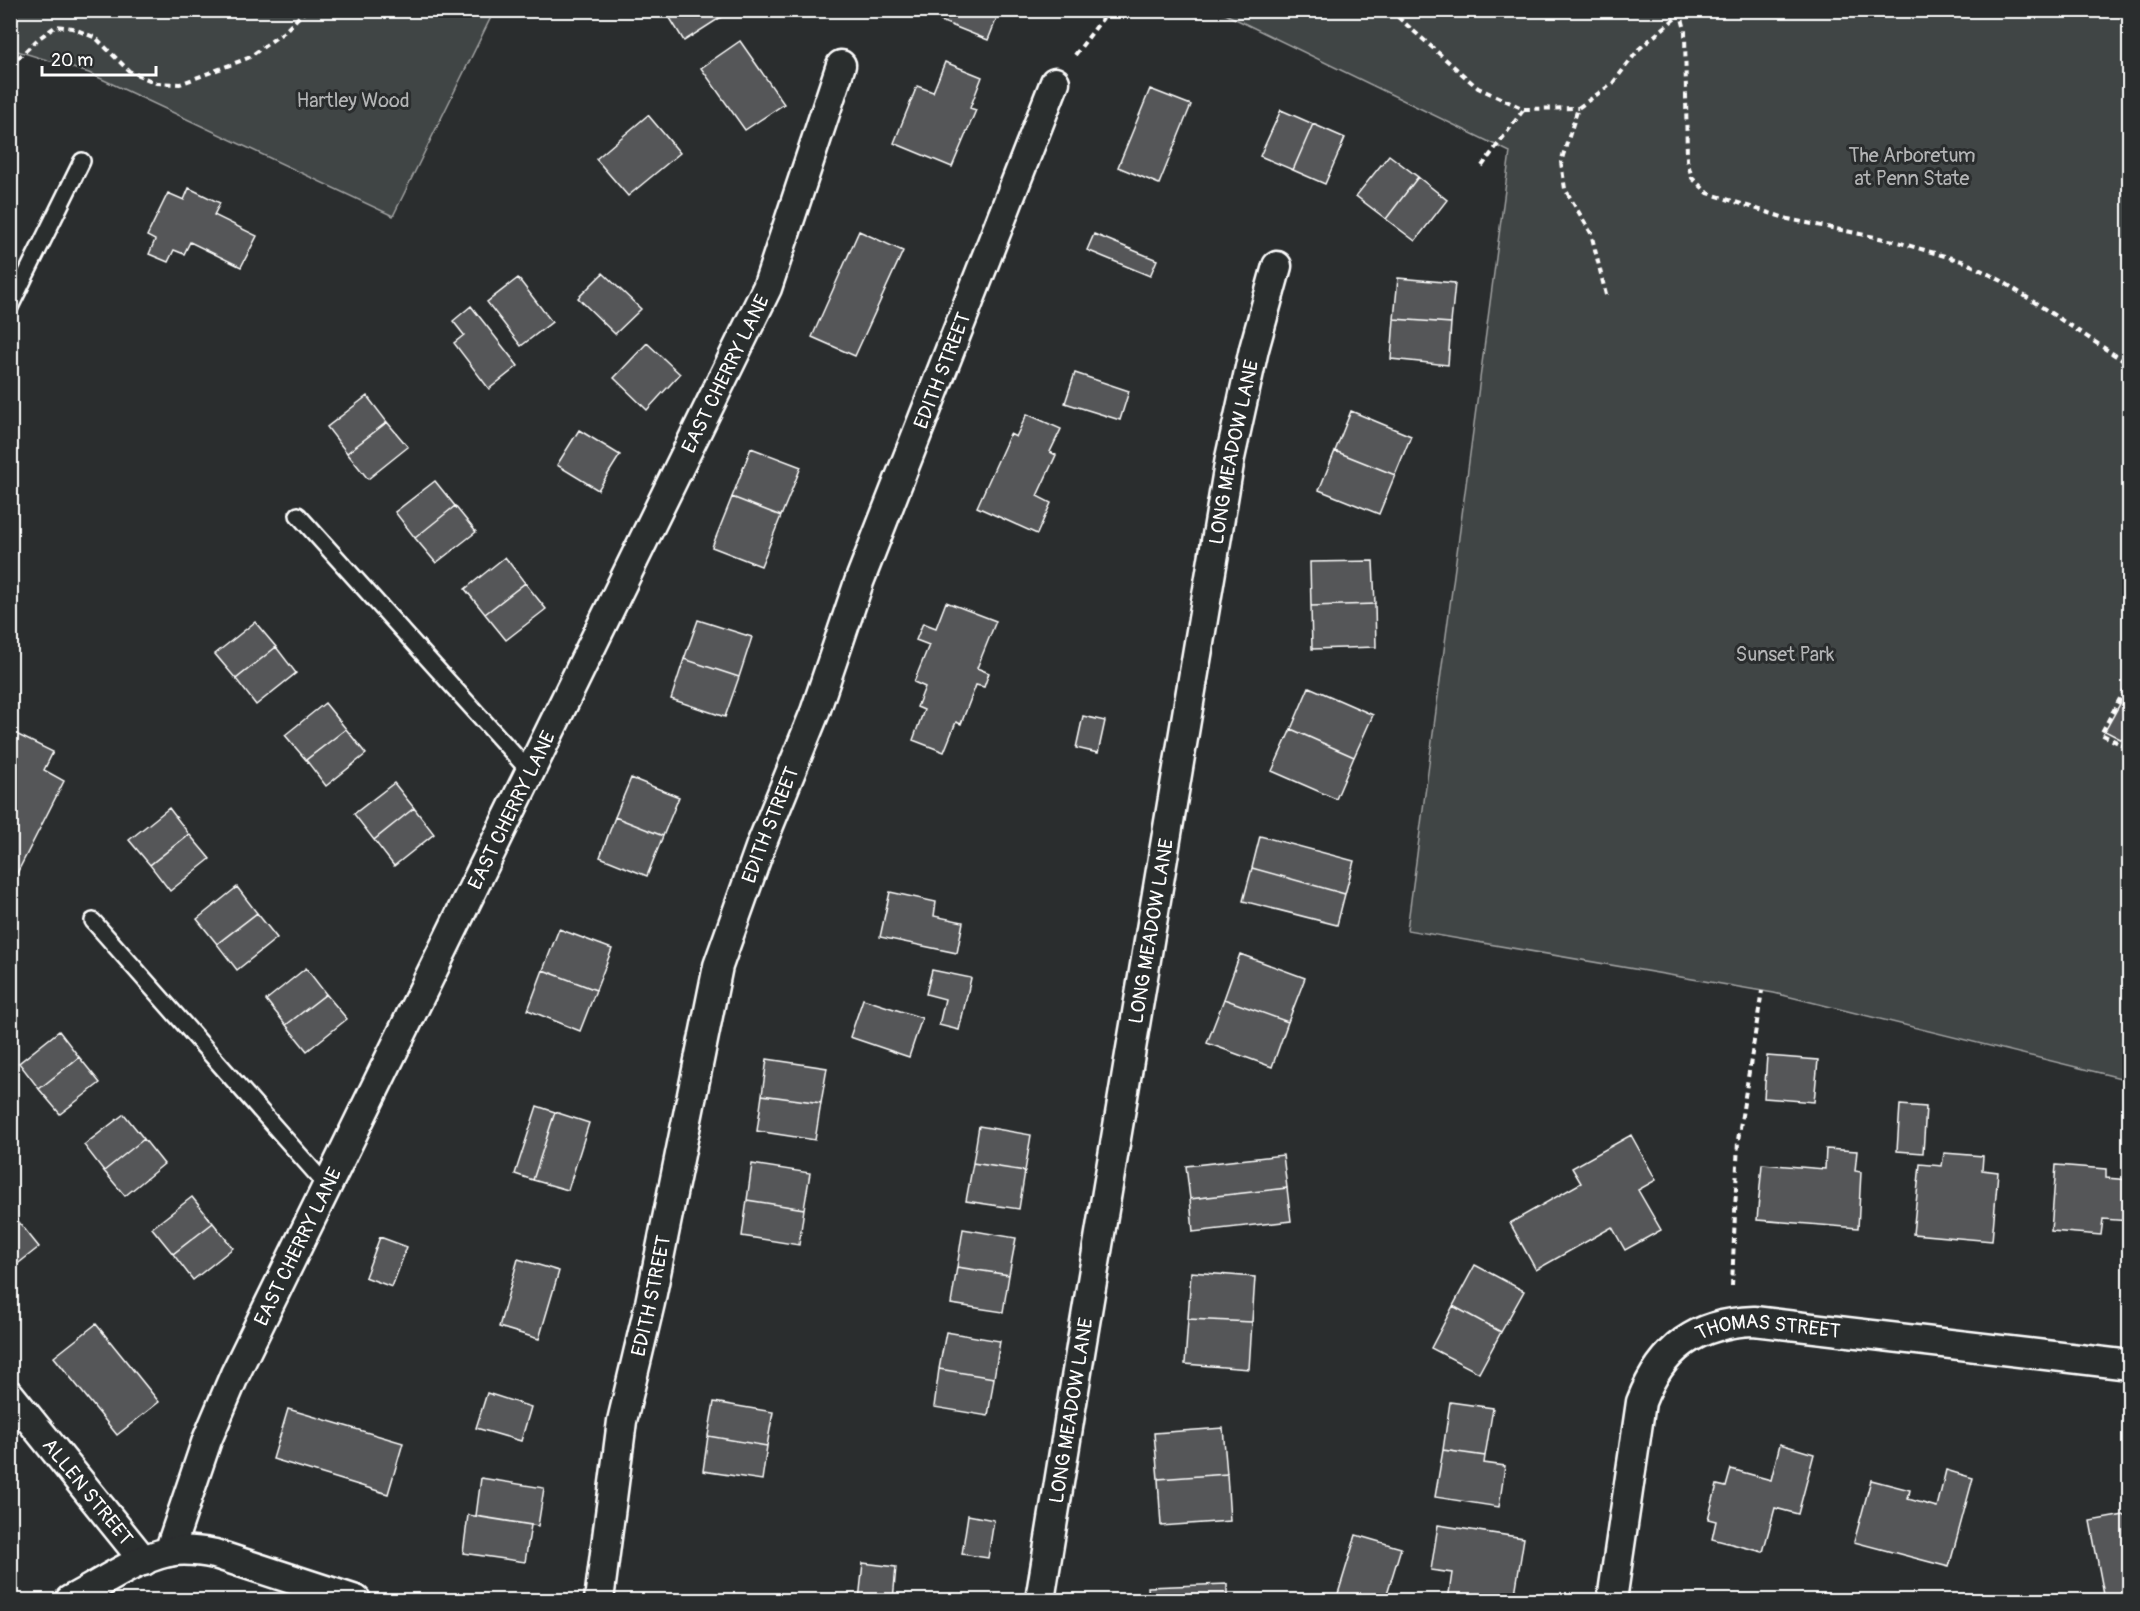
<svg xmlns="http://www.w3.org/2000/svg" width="2140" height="1611" font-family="Pangolin,sans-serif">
  <rect width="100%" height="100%" fill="#2a2d2e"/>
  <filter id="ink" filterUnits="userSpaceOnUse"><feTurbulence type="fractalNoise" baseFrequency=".0167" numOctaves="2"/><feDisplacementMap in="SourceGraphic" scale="12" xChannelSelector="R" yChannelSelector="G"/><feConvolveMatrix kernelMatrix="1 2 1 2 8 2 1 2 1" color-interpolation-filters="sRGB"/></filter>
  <g filter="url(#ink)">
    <path fill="#414445" stroke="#a0a2a2" stroke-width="1.5" d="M 10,11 L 11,10 L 494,11 L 393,216 L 89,73 L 11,49 Z
      M 1219,11 L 2129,11 L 2129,1080 L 1774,993 L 1407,930 L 1510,152 Z"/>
    <path fill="#555758" stroke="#fff" stroke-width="1.5" d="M 665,10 L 720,10 L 723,16 L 684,41 Z
      M 946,10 L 1000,10 L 988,40 L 941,21 Z
      M 740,41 L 784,104 L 745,130 L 701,68 Z
      M 945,62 L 982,77 L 970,108 L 976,110 L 952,167 L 894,143 L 917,86 L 933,92 Z
      M 1150,89 L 1191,105 L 1159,184 L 1118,167 Z
      M 1281,110 L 1313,124 L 1293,170 L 1260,156 Z
      M 648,115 L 680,153 L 628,196 L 596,159 Z
      M 1313,124 L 1345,138 L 1325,184 L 1293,170 Z
      M 1389,155 L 1418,177 L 1386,219 L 1356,196 Z
      M 1418,177 L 1447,200 L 1415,241 L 1386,219 Z
      M 189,188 L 220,203 L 214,215 L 257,236 L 241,267 L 190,242 L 184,254 L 174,250 L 168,262 L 149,254 L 155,240 L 147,236 L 168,193 L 184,200 Z
      M 859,231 L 903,251 L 855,356 L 812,337 Z
      M 1094,234 L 1157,260 L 1150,276 L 1087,250 Z
      M 603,273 L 641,309 L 615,334 L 578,298 Z
      M 518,278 L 552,322 L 521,346 L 487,302 Z
      M 1398,278 L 1455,283 L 1451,323 L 1394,319 Z
      M 471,306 L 518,366 L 489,389 L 454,343 L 464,335 L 453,321 Z
      M 1394,319 L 1451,323 L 1448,365 L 1391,359 Z
      M 647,343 L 680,374 L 647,410 L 614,378 Z
      M 1075,373 L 1129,391 L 1120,420 L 1065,403 Z
      M 367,396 L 387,422 L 347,453 L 327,427 Z
      M 1351,411 L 1411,436 L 1395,475 L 1335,451 Z
      M 1027,414 L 1061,429 L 1050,452 L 1056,455 L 1037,496 L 1051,503 L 1037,534 L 977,507 L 1010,434 L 1016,437 Z
      M 387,422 L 408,447 L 368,479 L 347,453 Z
      M 579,430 L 620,455 L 598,490 L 557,465 Z
      M 751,448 L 801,467 L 781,516 L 732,497 Z
      M 1335,451 L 1395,475 L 1379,514 L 1319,490 Z
      M 435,481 L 455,506 L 415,538 L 395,512 Z
      M 732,497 L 781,516 L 761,566 L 712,547 Z
      M 455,506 L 476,532 L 436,563 L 415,538 Z
      M 505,557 L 525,583 L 485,614 L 465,589 Z
      M 1373,561 L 1375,604 L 1311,606 L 1310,562 Z
      M 525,583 L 546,609 L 506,640 L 485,614 Z
      M 946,602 L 996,621 L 977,668 L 989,673 L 984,687 L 976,685 L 961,724 L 956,722 L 944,752 L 913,740 L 924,710 L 917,707 L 925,687 L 914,682 L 929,645 L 916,640 L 923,623 L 936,628 Z
      M 1375,604 L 1376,647 L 1312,649 L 1311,606 Z
      M 698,620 L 752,637 L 739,677 L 684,659 Z
      M 255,622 L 276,647 L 236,679 L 215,654 Z
      M 276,647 L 296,673 L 256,705 L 236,679 Z
      M 684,659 L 739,677 L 725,717 L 671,699 Z
      M 2130,686 L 2130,744 L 2105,731 Z
      M 1309,687 L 1373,715 L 1354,757 L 1291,729 Z
      M 325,703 L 346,729 L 306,760 L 285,735 Z
      M 1083,716 L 1105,721 L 1098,753 L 1076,748 Z
      M 346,729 L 366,754 L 326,786 L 306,760 Z
      M 1291,729 L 1354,757 L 1336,799 L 1272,771 Z
      M 10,731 L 53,752 L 44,770 L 64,781 L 10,887 Z
      M 631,778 L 679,797 L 663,836 L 615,817 Z
      M 394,783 L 414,808 L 374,840 L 354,814 Z
      M 169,808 L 189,834 L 150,865 L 129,840 Z
      M 414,808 L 434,834 L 394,866 L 374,840 Z
      M 615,817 L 663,836 L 647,876 L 600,857 Z
      M 189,834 L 210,859 L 170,891 L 150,865 Z
      M 1260,836 L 1354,861 L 1345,894 L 1252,868 Z
      M 1252,868 L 1345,894 L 1337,925 L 1243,901 Z
      M 237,887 L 257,913 L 217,944 L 197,919 Z
      M 890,892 L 936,902 L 934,916 L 963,922 L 957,953 L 880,937 Z
      M 257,913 L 277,938 L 237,970 L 217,944 Z
      M 559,929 L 612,949 L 596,990 L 543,970 Z
      M 1240,954 L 1305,978 L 1288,1022 L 1224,999 Z
      M 306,968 L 326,994 L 286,1025 L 266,1000 Z
      M 543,970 L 596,990 L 580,1031 L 528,1010 Z
      M 932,970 L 971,978 L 959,1030 L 939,1025 L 945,999 L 926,994 Z
      M 326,994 L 347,1019 L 307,1051 L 286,1025 Z
      M 863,999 L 922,1018 L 909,1057 L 850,1037 Z
      M 1224,999 L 1288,1022 L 1272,1067 L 1207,1043 Z
      M 59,1031 L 79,1057 L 39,1089 L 19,1063 Z
      M 1767,1056 L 1818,1060 L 1814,1102 L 1764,1098 Z
      M 79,1057 L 100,1083 L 60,1114 L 39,1089 Z
      M 767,1059 L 827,1068 L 821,1103 L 762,1095 Z
      M 762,1095 L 821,1103 L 815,1140 L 757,1131 Z
      M 1900,1105 L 1926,1107 L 1923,1153 L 1897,1151 Z
      M 537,1106 L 555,1112 L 533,1180 L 515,1174 Z
      M 555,1112 L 589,1123 L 568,1190 L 533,1180 Z
      M 124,1114 L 144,1139 L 104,1171 L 84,1145 Z
      M 979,1126 L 1031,1135 L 1025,1171 L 973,1163 Z
      M 1631,1135 L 1656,1180 L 1638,1190 L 1661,1230 L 1625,1250 L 1612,1227 L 1536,1270 L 1510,1223 L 1581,1183 L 1572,1168 Z
      M 144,1139 L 164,1164 L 125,1196 L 104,1171 Z
      M 1826,1149 L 1857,1151 L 1855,1171 L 1861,1172 L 1858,1228 L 1757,1220 L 1762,1164 L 1825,1169 Z
      M 1944,1153 L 1983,1156 L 1982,1170 L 1998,1172 L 1992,1241 L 1913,1234 L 1920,1164 L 1942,1166 Z
      M 1283,1155 L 1287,1188 L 1190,1199 L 1186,1166 Z
      M 973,1163 L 1025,1171 L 1019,1209 L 966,1201 Z
      M 752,1164 L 810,1173 L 804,1209 L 747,1200 Z
      M 2056,1165 L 2106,1169 L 2106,1178 L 2130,1180 L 2130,1221 L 2103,1219 L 2101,1235 L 2051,1231 Z
      M 1287,1188 L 1291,1221 L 1193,1232 L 1190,1199 Z
      M 192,1197 L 213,1223 L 173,1254 L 152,1228 Z
      M 747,1200 L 804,1209 L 799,1245 L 742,1236 Z
      M 10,1211 L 39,1247 L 10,1270 Z
      M 213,1223 L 233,1248 L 193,1280 L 173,1254 Z
      M 963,1229 L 1016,1238 L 1009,1275 L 957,1267 Z
      M 380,1237 L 407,1247 L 392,1287 L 365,1277 Z
      M 518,1259 L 559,1271 L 539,1339 L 499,1327 Z
      M 1475,1265 L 1524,1291 L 1501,1332 L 1453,1306 Z
      M 957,1267 L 1009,1275 L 1003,1312 L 951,1304 Z
      M 1191,1272 L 1255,1277 L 1252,1322 L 1188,1319 Z
      M 1453,1306 L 1501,1332 L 1479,1373 L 1431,1348 Z
      M 1188,1319 L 1252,1322 L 1249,1369 L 1185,1364 Z
      M 96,1324 L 159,1402 L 117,1435 L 54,1357 Z
      M 946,1332 L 1000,1341 L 994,1378 L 939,1369 Z
      M 939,1369 L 994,1378 L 988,1416 L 934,1407 Z
      M 487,1393 L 531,1407 L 521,1441 L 476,1428 Z
      M 714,1402 L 773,1412 L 767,1446 L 708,1436 Z
      M 1450,1402 L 1493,1408 L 1485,1456 L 1443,1450 Z
      M 288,1409 L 403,1443 L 388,1494 L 273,1459 Z
      M 1223,1428 L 1227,1474 L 1158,1479 L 1154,1433 Z
      M 708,1436 L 767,1446 L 762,1480 L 703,1471 Z
      M 1780,1444 L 1814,1454 L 1798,1514 L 1775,1508 L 1763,1552 L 1712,1539 L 1716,1521 L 1708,1519 L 1717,1485 L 1726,1487 L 1731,1469 L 1771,1480 Z
      M 1443,1450 L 1485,1456 L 1484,1463 L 1505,1466 L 1499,1507 L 1435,1497 Z
      M 1946,1470 L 1973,1478 L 1949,1567 L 1854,1542 L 1871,1480 L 1910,1490 L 1908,1499 L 1937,1507 Z
      M 1227,1474 L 1230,1521 L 1161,1526 L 1158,1479 Z
      M 481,1478 L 544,1488 L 538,1526 L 476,1516 Z
      M 2130,1514 L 2130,1600 L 2105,1600 L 2090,1521 Z
      M 468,1515 L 531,1525 L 525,1562 L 463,1553 Z
      M 968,1515 L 994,1520 L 988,1558 L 962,1554 Z
      M 1438,1525 L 1524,1538 L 1514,1600 L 1448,1600 L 1452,1573 L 1431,1570 Z
      M 1356,1535 L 1401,1548 L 1385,1600 L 1349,1600 L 1337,1597 Z
      M 863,1563 L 896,1567 L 893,1600 L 859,1600 Z
      M 1227,1584 L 1227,1600 L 1149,1600 L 1148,1587 Z"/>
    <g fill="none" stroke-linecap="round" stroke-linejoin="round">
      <g stroke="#fff" stroke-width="20">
        <path id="lane" d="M 10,307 L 82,161
          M 298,515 L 530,772
          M 93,921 L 327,1186"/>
      </g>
      <g stroke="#fff" stroke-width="33">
        <g id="street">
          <path id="s1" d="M 10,1395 L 144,1561"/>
          <path id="s2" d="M 169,1552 L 207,1440 L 235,1374 L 767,288 L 841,65"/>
          <path d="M 70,1600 C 101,1584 133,1560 168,1552 C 183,1549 200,1551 215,1554 L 356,1600"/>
          <path id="s3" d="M 599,1600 L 622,1421 L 650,1303 L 718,966 L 761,845 L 815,712 L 859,582 L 1055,82"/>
          <path id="s4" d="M 1040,1600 L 1082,1341 L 1230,458 L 1254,349 L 1277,266"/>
          <path id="s5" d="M 1612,1600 L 1641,1402 C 1662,1348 1696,1323 1754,1321 L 2130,1365"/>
        </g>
      </g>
      <path stroke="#fff" stroke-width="4" stroke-dasharray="6 4.5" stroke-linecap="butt" d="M 1390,10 L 1478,88 L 1524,109 L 1578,108
        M 1680,10 L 1685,30 L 1687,160 L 1692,178 L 1708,193 L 1788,219 L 1894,241 L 1965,262 L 2002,281 L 2130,365
        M 1075,55 L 1109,10
        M 10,66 L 38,39 L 56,26 L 72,28 L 96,38 L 129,71 L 156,83 L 180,84 L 248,58 L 284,32 L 306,10
        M 1482,166 L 1524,109
        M 1606,295 L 1591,233 L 1565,189 L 1561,162 L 1578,108 L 1613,83 L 1639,49 L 1685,10
        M 2130,680 L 2101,734 L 2130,749
        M 1732,1286 L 1738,1140 L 1762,991"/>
      <use href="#lane" stroke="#2a2d2e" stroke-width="15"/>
      <use href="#street" stroke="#2a2d2e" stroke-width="28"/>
    </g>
  </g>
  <g text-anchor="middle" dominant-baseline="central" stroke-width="6" stroke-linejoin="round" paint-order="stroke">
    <g font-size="20" fill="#b3b4b5" stroke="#2a2d2e">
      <text x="353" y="100">Hartley Wood</text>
      <text x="1912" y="155">The Arboretum<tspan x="1912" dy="23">at Penn State</tspan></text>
      <text x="1785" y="654">Sunset Park</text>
    </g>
    <g font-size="20" fill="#fff" stroke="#2a2d2e">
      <text stroke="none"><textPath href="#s3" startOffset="1282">EDITH STREET</textPath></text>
      <text stroke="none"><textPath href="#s2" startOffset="1304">EAST CHERRY LANE</textPath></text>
      <text stroke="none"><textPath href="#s4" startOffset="1164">LONG MEADOW LANE</textPath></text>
      <text stroke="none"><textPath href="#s2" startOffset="818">EAST CHERRY LANE</textPath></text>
      <text stroke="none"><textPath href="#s3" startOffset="796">EDITH STREET</textPath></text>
      <text stroke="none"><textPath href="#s4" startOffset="678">LONG MEADOW LANE</textPath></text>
      <text stroke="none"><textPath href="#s2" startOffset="332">EAST CHERRY LANE</textPath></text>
      <text stroke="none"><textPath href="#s3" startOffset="309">EDITH STREET</textPath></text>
      <text stroke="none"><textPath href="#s5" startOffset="363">THOMAS STREET</textPath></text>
      <text stroke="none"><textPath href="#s4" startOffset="192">LONG MEADOW LANE</textPath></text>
      <text stroke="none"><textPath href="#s1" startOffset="124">ALLEN STREET</textPath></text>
    </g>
  </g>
  <rect width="2140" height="1611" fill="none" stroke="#2a2d2e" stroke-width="36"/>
  <rect x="18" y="18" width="2104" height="1575" fill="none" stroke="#fff" stroke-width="2" filter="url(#ink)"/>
  <path d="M42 66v9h114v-9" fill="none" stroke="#ffffff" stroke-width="3"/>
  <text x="51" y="66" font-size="18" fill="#ffffff" stroke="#2a2d2e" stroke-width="4.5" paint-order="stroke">20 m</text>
</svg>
